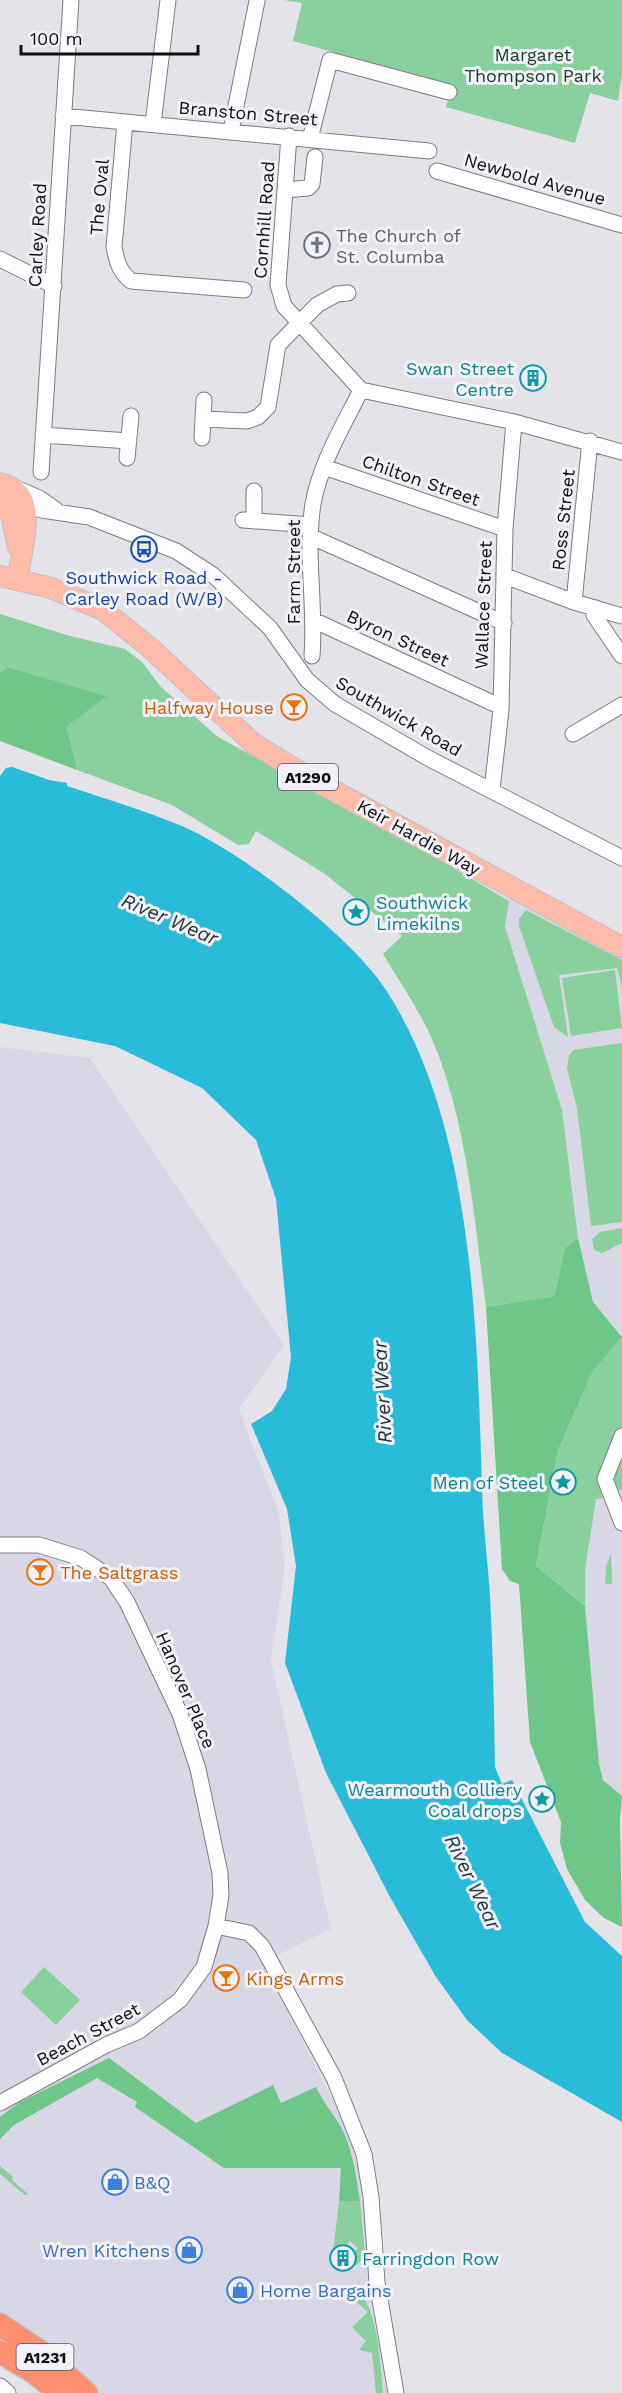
<svg xmlns="http://www.w3.org/2000/svg" width="622" height="2393" font-family="'Work Sans',sans-serif">
  <rect width="100%" height="100%" fill="#e4e3ea"/>
  <path fill="#d8d7e5" d="M 510,895 L 622,952 L 622,1336 L 593,1302 L 581,1253 L 562,1110 L 505,926 L 505,913 Z
    M 0,1047 L 90,1058 L 284,1345 L 239,1409 L 278,1511 L 285,1566 L 271,1661 L 331,1929 L 263,1962 L 346,2127 L 357,2156 L 365,2211 L 372,2306 L 387,2393 L 97,2393 L 0,2318 L 0,2113 L 18,2100 L 158,2029 L 191,1999 L 0,2105 Z
    M 622,1427 L 622,1796 L 603,1780 L 599,1764 L 585,1606 L 585,1570 L 596,1498 L 613,1442 Z"/>
  <path fill="#89d09e" d="M 284,0 L 622,0 L 622,74 L 618,101 L 590,93 L 575,143 L 446,107 L 453,85 L 293,41 L 302,3 Z
    M 0,614 L 70,636 L 125,649 L 142,662 L 161,687 L 218,737 L 410,842 L 509,901 L 505,926 L 562,1110 L 578,1238 L 565,1248 L 554,1296 L 486,1307 C 474,1219 468,1130 435,1046 C 422,1014 401,984 383,954 L 402,936 L 325,874 L 256,831 L 249,844 L 238,845 L 172,805 L 77,770 L 65,727 L 106,696 L 8,667 L 0,672 Z
    M 526,910 L 622,960 L 622,987 L 617,968 L 559,975 L 568,1037 L 554,1027 L 519,926 L 519,919 Z
    M 615,970 L 622,1028 L 571,1036 L 562,978 Z
    M 622,1043 L 622,1222 L 591,1226 L 577,1108 L 567,1068 L 569,1056 L 573,1050 Z
    M 622,1228 L 622,1243 L 602,1253 L 594,1250 L 592,1239 L 600,1232 Z
    M 622,1337 L 622,1427 L 613,1442 L 601,1476 L 603,1498 L 596,1499 L 585,1570 L 585,1606 L 536,1566 L 558,1450 L 592,1373 Z
    M 622,1451 L 622,1489 L 613,1493 L 609,1475 Z
    M 611,1554 L 612,1584 L 605,1584 L 606,1567 Z
    M 44,1967 L 80,2000 L 56,2025 L 21,1992 Z
    M 0,2166 L 13,2177 L 12,2180 L 28,2194 L 25,2195 L 0,2174 Z
    M 339,2201 L 360,2201 L 365,2252 L 363,2259 L 355,2266 L 356,2258 L 352,2254 L 358,2248 L 350,2241 L 336,2255 L 333,2252 Z
    M 356,2289 C 379,2308 380,2365 383,2393 L 376,2393 L 372,2353 L 359,2350 L 366,2341 L 352,2327 L 368,2312 L 349,2296 Z"/>
  <path fill="#6ec689" d="M 8,667 L 107,696 L 66,727 L 77,770 L 0,741 L 0,672 Z
    M 578,1238 L 593,1302 L 622,1337 L 592,1373 L 558,1450 L 536,1566 L 585,1606 L 599,1764 L 603,1780 L 622,1796 L 620,1819 L 622,1927 L 604,1918 L 585,1900 L 567,1869 L 560,1843 L 561,1822 L 530,1742 L 519,1584 L 510,1581 L 502,1569 L 486,1307 L 554,1296 L 565,1248 Z
    M 109,2058 L 196,2123 L 273,2085 L 281,2103 L 316,2087 C 323,2101 333,2114 341,2127 C 353,2150 356,2176 360,2201 L 339,2201 L 341,2168 L 224,2168 L 135,2107 L 137,2102 L 97,2078 L 14,2125 L 0,2139 L 0,2117 L 20,2102 Z"/>
  <path fill="#28bcd9" d="M 12,767 L 49,780 L 67,783 L 67,786 C 106,799 147,811 184,827 C 243,853 351,936 386,990 C 478,1132 477,1347 483,1513 C 485,1540 488,1568 490,1595 C 493,1652 494,1710 495,1767 L 502,1784 L 512,1780 L 585,1922 L 622,1956 L 622,2122 L 502,2053 L 467,2020 L 436,1977 L 390,1897 L 326,1773 L 285,1663 L 296,1566 L 287,1509 L 251,1424 L 272,1411 L 286,1389 L 291,1357 L 276,1199 L 256,1140 L 202,1088 L 115,1046 L 0,1023 L 0,776 L 6,768 Z"/>
  <g fill="none" stroke-linecap="round" stroke-linejoin="round">
    <g stroke="#7c7c82" stroke-width="17">
      <path id="minor" d="M 63,116 L 429,151
        M 125,122 L 114,247 C 117,262 119,271 131,281 L 244,290
        M 153,124 L 168,0
        M 231,131 L 257,1
        M 289,136 L 278,285 L 284,306 L 361,390
        M 310,139 L 330,60 L 449,92
        M 437,171 L 622,225
        M 285,190 L 308,188 L 312,184 L 315,157
        M 0,259 L 54,286
        M 361,390 L 514,422 L 622,452
        M 203,419 L 247,421 L 258,417 L 268,407 L 278,345 L 317,305 L 337,294 L 348,293
        M 43,435 L 129,441
        M 202,438 L 204,400
        M 127,458 L 131,416
        M 324,467 L 505,529
        M 41,472 L 71,0
        M 11,486 L 39,498 L 56,510
        M 254,491 L 254,521
        M 16,502 L 42,510 L 89,517 L 176,551 L 213,575 L 270,628 L 307,680 L 335,704 L 428,758 L 622,858
        M 243,520 L 311,525
        M 312,537 L 504,623
        M 505,576 L 574,602 L 622,616
        M 574,602 L 590,441
        M 596,608 L 594,615 L 622,656
        M 313,620 L 499,706
        M 312,656 C 316,606 305,554 313,504 C 320,464 343,426 361,390
        M 573,734 L 622,705
        M 492,790 L 501,710 L 505,529 L 514,422
        M 622,1436 L 605,1479 L 622,1523
        M 0,1545 L 39,1545 L 81,1558 L 111,1578 L 127,1602 L 180,1714 L 198,1769 L 220,1873 L 221,1895 L 216,1926 L 204,1967 L 180,2000 L 139,2031 L 106,2045 L 0,2103
        M 216,1926 L 249,1933 L 262,1946 L 334,2078 L 364,2154 L 371,2197 L 377,2282 L 396,2393
        M 0,2386 L 8,2393"/>
    </g>
    <g stroke="#c0c0c1" stroke-width="22">
      <path id="major" d="M 0,483 C 43,494 20,548 18,579
        M 0,498 L 11,514 L 18,547
        M 0,576 L 51,588 L 103,610 L 148,646 L 254,744 L 303,774 L 622,947"/>
    </g>
    <g stroke="#c0c0c1" stroke-width="25">
      <path id="highway" d="M 0,2325 L 39,2351 L 86,2393
        M 0,2352 L 34,2372 L 60,2393"/>
    </g>
    <use href="#minor" stroke="#fff" stroke-width="15"/>
    <use href="#major" stroke="#febba9" stroke-width="20"/>
    <use href="#highway" stroke="#fd8e70" stroke-width="22"/>
  </g>
  <defs>
    <g id="church-ring" transform="scale(1.35)"><circle r="9.5" fill="#f1f1f7" stroke="#6b7280" stroke-width="1.5"/><path d="M-1.2-6h2.4v3.5h3.3v2.4h-3.3V6h-2.4V-.1h-3.3v-2.4h3.3Z" fill="#6b7280"/></g>
    <g id="building-ring" transform="scale(1.35)"><circle r="9.5" fill="#f1f1f7" stroke="#0f9aa8" stroke-width="1.5"/><path d="M-4-6H4V6H1V3H-1V6H-4ZM-2.5-4.3h1.7v1.8h-1.7ZM.8-4.3h1.7v1.8H.8ZM-2.5-1h1.7V.8h-1.7ZM.8-1h1.7V.8H.8Z" fill="#0f9aa8"/></g>
    <g id="bus-ring" transform="scale(1.35)"><circle r="9.5" fill="#f1f1f7" stroke="#1a4fb4" stroke-width="1.5"/><path d="M-5-6H5V4H4V6H2V4H-2V6H-4V4H-5ZM-3.5-4V0h7V-4ZM-3.5 1.2v1.5H-2V1.2ZM2 1.2v1.5H3.5V1.2Z" fill="#1a4fb4"/></g>
    <g id="bar-ring" transform="scale(1.35)"><circle r="9.5" fill="#f1f1f7" stroke="#e8710a" stroke-width="1.5"/><path d="M-6-5H6L.8 .8V4.5H3.5V6h-7V4.5H-.8V.8Z" fill="#e8710a"/></g>
    <g id="sight-ring" transform="scale(1.35)"><circle r="9.5" fill="#f1f1f7" stroke="#0f9aa8" stroke-width="1.5"/><path d="M0-6L1.8-2.2L6-1.7L2.9 1.2L3.7 5.4L0 3.3L-3.7 5.4L-2.9 1.2L-6-1.7L-1.8-2.2Z" fill="#0f9aa8"/></g>
    <g id="shop-ring" transform="scale(1.35)"><circle r="9.5" fill="#f1f1f7" stroke="#3f7fe0" stroke-width="1.5"/><path d="M-5-2.5h2.3a2.7 3.5 0 0 1 5.4 0H5L5.5 6h-11ZM-1.5-2.5h3a1.5 2.3 0 0 0-3 0Z" fill="#3f7fe0"/></g>
  </defs>
  <g fill-rule="evenodd">
    <use href="#church-ring" x="317" y="245"/>
    <use href="#building-ring" x="533" y="378"/>
    <use href="#bus-ring" x="144" y="549"/>
    <use href="#bar-ring" x="294" y="707"/>
    <use href="#sight-ring" x="356" y="912"/>
    <use href="#sight-ring" x="563" y="1482"/>
    <use href="#bar-ring" x="40" y="1572"/>
    <use href="#sight-ring" x="542" y="1799"/>
    <use href="#bar-ring" x="226" y="1978"/>
    <use href="#shop-ring" x="115" y="2182"/>
    <use href="#shop-ring" x="189" y="2250"/>
    <use href="#building-ring" x="343" y="2258"/>
    <use href="#shop-ring" x="240" y="2290"/>
  </g>
  <g text-anchor="middle" dominant-baseline="central" stroke-width="6" stroke-linejoin="round" paint-order="stroke">
    <g fill="#f1f1f7" stroke="#525155" stroke-width="1.5">
      <rect x="278" y="764" width="60" height="26" rx="4.5"/>
      <rect x="16.5" y="2344" width="57" height="26" rx="4.5"/>
    </g>
    <g font-size="16" font-weight="bold" fill="#0e0d10">
      <text x="308" y="777">A1290</text>
      <text x="45" y="2357">A1231</text>
    </g>
    <g font-size="18" fill="#153a22" stroke="#f1f1f7">
      <text x="533" y="54">Margaret<tspan x="533" dy="21">Thompson Park</tspan></text>
    </g>
    <g font-size="18" fill="#0e0d10" stroke="#f1f1f7">
      <text transform="translate(248 113) rotate(5)">Branston Street</text>
      <text transform="translate(535 179) rotate(16)">Newbold Avenue</text>
      <text transform="translate(99 197) rotate(-85)">The Oval</text>
      <text transform="translate(264 220) rotate(-86)">Cornhill Road</text>
      <text transform="translate(37 235) rotate(-87)">Carley Road</text>
      <text transform="translate(421 480) rotate(19)">Chilton Street</text>
      <text transform="translate(563 520) rotate(-84)">Ross Street</text>
      <text transform="translate(293 572) rotate(-90)">Farm Street</text>
      <text transform="translate(483 605) rotate(-88)">Wallace Street</text>
      <text transform="translate(398 638) rotate(25)">Byron Street</text>
      <text transform="translate(399 716) rotate(30)">Southwick Road</text>
      <text transform="translate(419 837) rotate(29)">Keir Hardie Way</text>
      <text transform="translate(186 1690) rotate(67)">Hanover Place</text>
      <text transform="translate(88 2034) rotate(-28)">Beach Street</text>
    </g>
    <g font-size="18" fill="#5b616d" stroke="#f1f1f7" text-anchor="start">
      <text x="336" y="235">The Church of<tspan x="336" dy="21">St. Columba</tspan></text>
    </g>
    <g font-size="18" fill="#0d838f" stroke="#f1f1f7" text-anchor="end">
      <text x="514" y="368">Swan Street<tspan x="514" dy="21">Centre</tspan></text>
      <text x="376" y="902" text-anchor="start">Southwick<tspan x="376" dy="21">Limekilns</tspan></text>
      <text x="544" y="1482">Men of Steel</text>
      <text x="522" y="1789">Wearmouth Colliery<tspan x="522" dy="21">Coal drops</tspan></text>
      <text x="362" y="2258" text-anchor="start">Farringdon Row</text>
    </g>
    <g font-size="18" fill="#164399" stroke="#f1f1f7">
      <text x="144" y="577">Southwick Road -<tspan x="144" dy="21">Carley Road (W/B)</tspan></text>
    </g>
    <g font-size="18" fill="#c56008" stroke="#f1f1f7" text-anchor="start">
      <text x="274" y="707" text-anchor="end">Halfway House</text>
      <text x="60" y="1572">The Saltgrass</text>
      <text x="246" y="1978">Kings Arms</text>
    </g>
    <g font-size="18" fill="#366cbe" stroke="#f1f1f7" text-anchor="start">
      <text x="134" y="2182">B&amp;Q</text>
      <text x="170" y="2250" text-anchor="end">Wren Kitchens</text>
      <text x="260" y="2290">Home Bargains</text>
    </g>
    <g font-size="20" font-style="italic" fill="#1d3439" stroke="#f1f1f7">
      <text transform="translate(170 919) rotate(23)">River Wear</text>
      <text transform="translate(382 1392) rotate(-93)">River Wear</text>
      <text transform="translate(473 1882) rotate(64)">River Wear</text>
    </g>
  </g>
  <path d="M21 45v9h177v-9" fill="none" stroke="#0e0d10" stroke-width="3"/>
  <text x="30" y="45" font-size="18" fill="#0e0d10" stroke="#f1f1f7" stroke-width="4.5" paint-order="stroke">100 m</text>
</svg>
